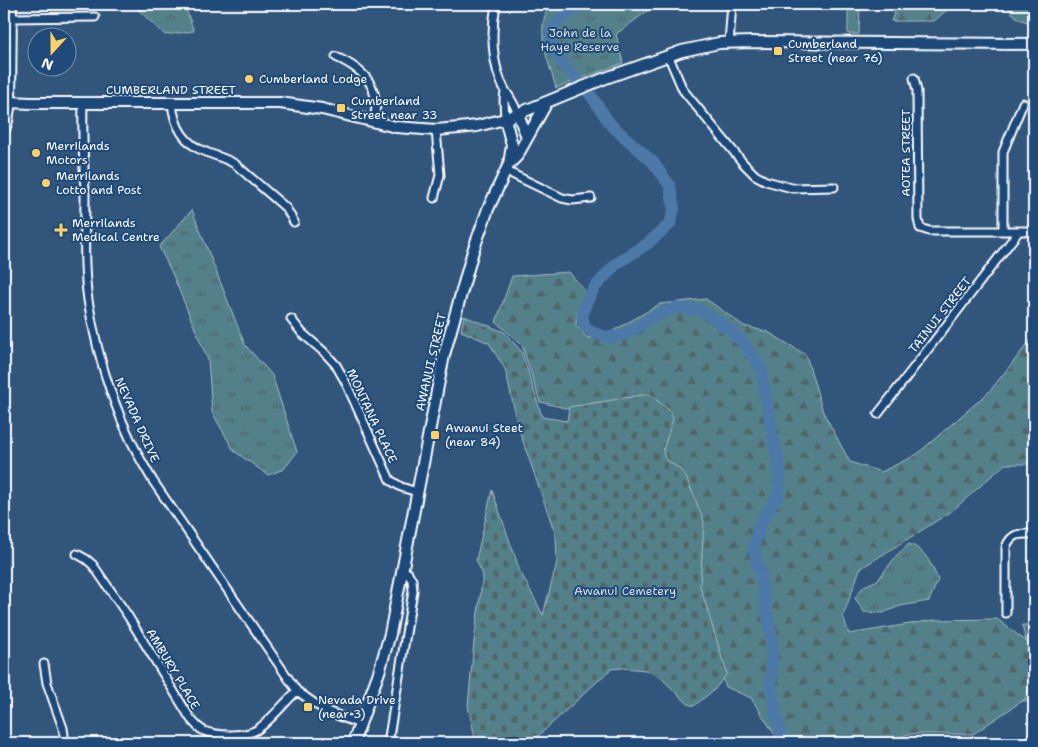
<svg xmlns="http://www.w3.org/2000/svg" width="1038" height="747" font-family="'Shantell Sans',sans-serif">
  <defs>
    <pattern id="grass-tufts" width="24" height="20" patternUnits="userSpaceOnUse" patternTransform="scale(1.25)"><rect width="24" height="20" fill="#528089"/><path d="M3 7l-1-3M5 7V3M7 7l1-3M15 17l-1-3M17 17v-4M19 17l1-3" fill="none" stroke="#4f666a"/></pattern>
    <pattern id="forest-firs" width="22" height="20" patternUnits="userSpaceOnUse" patternTransform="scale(1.25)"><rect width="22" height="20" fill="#528089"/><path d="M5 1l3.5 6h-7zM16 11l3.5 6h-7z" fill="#4f666a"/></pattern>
    <pattern id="cemetery-stones" width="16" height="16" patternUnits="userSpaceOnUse" patternTransform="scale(1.25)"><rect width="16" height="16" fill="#528089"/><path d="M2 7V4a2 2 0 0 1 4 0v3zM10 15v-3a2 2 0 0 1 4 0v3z" fill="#4f666a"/></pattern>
  </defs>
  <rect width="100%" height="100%" fill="#31557b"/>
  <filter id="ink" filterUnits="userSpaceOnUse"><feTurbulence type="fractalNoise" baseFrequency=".02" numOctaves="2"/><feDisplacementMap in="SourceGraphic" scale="10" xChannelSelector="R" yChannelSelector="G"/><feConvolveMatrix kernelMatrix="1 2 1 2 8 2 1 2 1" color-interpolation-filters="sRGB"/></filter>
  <g filter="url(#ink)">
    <path fill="url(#grass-tufts)" stroke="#a8c0c4" d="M 132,4 L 184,4 L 194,31 L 165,35 Z
      M 550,4 L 657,4 L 616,34 L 623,63 L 556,88 C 548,59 534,32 550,4 Z
      M 848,4 L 860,4 L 859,34 L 848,34 Z
      M 192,210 L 245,345 L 272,375 L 297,452 L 284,469 L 268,475 L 234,451 L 212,412 L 208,360 L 172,273 L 159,247 Z
      M 909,544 C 925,549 932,565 938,580 L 929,601 L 900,606 L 883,613 L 864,612 L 855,598 L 864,586 L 878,580 L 896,556 Z
      M 1022,625 L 1034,625 L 1034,701 L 1016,701 L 1030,658 Z"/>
    <path fill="url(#forest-firs)" stroke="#a8c0c4" d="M 898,4 L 954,4 L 934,21 L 891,21 Z
      M 569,272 L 588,294 L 577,312 L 576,325 L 586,337 L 599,339 L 660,304 L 706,299 L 744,326 L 768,332 L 806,355 L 823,412 L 850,462 L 881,472 L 916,455 L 989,392 L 1034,336 L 1034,464 L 1005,464 L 952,511 L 860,569 L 843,616 L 849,634 L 934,620 L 997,619 L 1031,645 L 1034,661 L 1034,677 L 1025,699 L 973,734 L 909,734 L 902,736 L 894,743 L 775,743 L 775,735 L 751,698 L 726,687 L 696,611 L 586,413 L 540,402 L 522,345 L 496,322 L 512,276 Z"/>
    <path fill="url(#cemetery-stones)" stroke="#a8c0c4" d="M 464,316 L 504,332 L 522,352 L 542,417 L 567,421 L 569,407 L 649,394 L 670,411 L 673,419 L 663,450 L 665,459 L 680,469 L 687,479 L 704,521 L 700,586 L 727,674 L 714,690 L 694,706 L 688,704 L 661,678 L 646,670 L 623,668 L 611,669 L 536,738 L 537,743 L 476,743 L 468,706 L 474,642 L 483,575 L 476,560 L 492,490 L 520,571 L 543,615 L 557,562 L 556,536 L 519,430 L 505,369 L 489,343 L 461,331 Z"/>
    <path fill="#528089" stroke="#a8c0c4" d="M 1006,4 L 1034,4 L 1034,23 C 1021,22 1012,16 1006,4 Z"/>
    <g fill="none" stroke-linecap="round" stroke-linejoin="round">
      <path stroke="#4e79a9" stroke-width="12" d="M 584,4 L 563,17 L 554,25 L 551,34 L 552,47 L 560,60 L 590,94 L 611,125 L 653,162 L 670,186 L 674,209 L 670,224 L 647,244 L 616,264 L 595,287 L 586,303 L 582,316 L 585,327 L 596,334 L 609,337 L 625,335 L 652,317 L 675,308 L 700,310 L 719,322 L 742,341 L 761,368 L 772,433 L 780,468 L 779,493 L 758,528 L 754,550 L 760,573 L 772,639 L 771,689 L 782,743"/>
      <g stroke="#fff" stroke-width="11">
        <path id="street" d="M 496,4 C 491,31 491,65 505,90 C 511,99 514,103 518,114
          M 10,18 L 95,17
          M 729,43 L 732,4
          M 668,55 L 683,90 L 743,163 L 755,175 L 766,181 L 792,188 L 834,187
          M 336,57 C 367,71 381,88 374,123
          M 914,78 L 917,91 L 918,219 L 920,228 L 929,231 L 1034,231
          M 83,103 C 82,133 84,164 85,194 C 85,229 83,266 88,300 C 98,363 119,426 153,481 L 297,691 L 324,710 L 360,724
          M 172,103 C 174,125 184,144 206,152 C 216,156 225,158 235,164 L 286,208 L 294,222
          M 505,119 L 504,100 L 505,90
          M 506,171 L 562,198 L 572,200 L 591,198
          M 434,198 L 440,175 L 436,130
          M 1003,231 L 1003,152 L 1023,103
          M 291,319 L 302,333 L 324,352 L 336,365 L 345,381 L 390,480 L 401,487 L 417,492
          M 878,414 L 1019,231
          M 77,554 L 86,559 L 93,565 L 128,616 L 190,718 C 194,723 198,728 204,731 C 216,736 247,737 258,729 C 271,720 285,702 297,691
          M 1006,613 L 1006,547 C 1012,532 1020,534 1034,534
          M 44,664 L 47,683 L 63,728 L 65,743
          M 388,743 L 413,591 L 412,580 L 408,573 L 402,571"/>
      </g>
      <g stroke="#fff" stroke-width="14">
        <path id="secondary" d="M 10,102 L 30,103 L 280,103 L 322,109 L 396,127 L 436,130 L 459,128 L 477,126 L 505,119 L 603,79 L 682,51 L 719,43 L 752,42 L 1034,44
          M 518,114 L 527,137
          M 505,119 L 512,145 L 509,164
          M 4,129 L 7,121 L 10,102 L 11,4
          M 353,743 L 379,672 L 390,634 L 444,355 L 473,251 L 488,209 L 509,164 L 517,156 L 547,102"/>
      </g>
      <use href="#street" stroke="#1f4a7a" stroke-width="7"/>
      <use href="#secondary" stroke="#1f4a7a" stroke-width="10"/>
    </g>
  </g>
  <g fill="#ffd166" stroke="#1f4a7a" stroke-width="2">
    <rect x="773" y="46" width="10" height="10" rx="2.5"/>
    <circle cx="249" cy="79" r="5"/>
    <rect x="336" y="103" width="10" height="10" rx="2.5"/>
    <circle cx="36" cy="153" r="5"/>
    <circle cx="46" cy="183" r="5"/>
    <path d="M58.5 222.5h5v5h5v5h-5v5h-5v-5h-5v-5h5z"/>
    <rect x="430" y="430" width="10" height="10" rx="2.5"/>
    <rect x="303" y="702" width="10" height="10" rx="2.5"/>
  </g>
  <g text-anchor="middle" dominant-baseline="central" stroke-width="4" stroke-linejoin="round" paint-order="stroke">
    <g font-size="12" fill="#d4dfe2" stroke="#1f4a7a">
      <text x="580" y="33">John de la<tspan x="580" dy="14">Haye Reserve</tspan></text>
      <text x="625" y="591">Awanui Cemetery</text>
    </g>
    <g font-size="12" fill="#fff" stroke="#1f4a7a" text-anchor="start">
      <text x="788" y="44">Cumberland<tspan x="788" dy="14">Street (near 76)</tspan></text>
      <text x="259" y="79">Cumberland Lodge</text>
      <text x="351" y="101">Cumberland<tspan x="351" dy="14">Street near 33</tspan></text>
      <text x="46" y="146">Merrilands<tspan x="46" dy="14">Motors</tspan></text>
      <text x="56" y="176">Merrilands<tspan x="56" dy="14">Lotto and Post</tspan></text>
      <text x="72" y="223">Merrilands<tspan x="72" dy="14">Medical Centre</tspan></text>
      <text x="445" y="428">Awanui Steet<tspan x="445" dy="14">(near 84)</tspan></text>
      <text x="318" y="700">Nevada Drive<tspan x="318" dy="14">(near 3)</tspan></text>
    </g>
    <g font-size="12" fill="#fff" stroke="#1f4a7a">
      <text x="171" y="90">CUMBERLAND STREET</text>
      <text transform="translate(906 153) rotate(-90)">AOTEA STREET</text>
      <text transform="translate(940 315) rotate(-52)">TAINUI STREET</text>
      <text transform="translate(431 362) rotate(-77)">AWANUI STREET</text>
      <text transform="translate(372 416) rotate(65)">MONTANA PLACE</text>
      <text transform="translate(137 420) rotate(66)">NEVADA DRIVE</text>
      <text transform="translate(173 669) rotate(59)">AMBURY PLACE</text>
    </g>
  </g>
  <rect width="1038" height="747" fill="none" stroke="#1f4a7a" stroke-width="20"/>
  <rect x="10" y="10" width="1018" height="727" fill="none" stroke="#fff" stroke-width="2" filter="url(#ink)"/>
  <g transform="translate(52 52) rotate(201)"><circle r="24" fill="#1f4a7a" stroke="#7992af"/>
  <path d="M0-4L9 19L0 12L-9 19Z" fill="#ffd166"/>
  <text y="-8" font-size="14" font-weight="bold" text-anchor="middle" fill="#ffffff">N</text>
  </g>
</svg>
